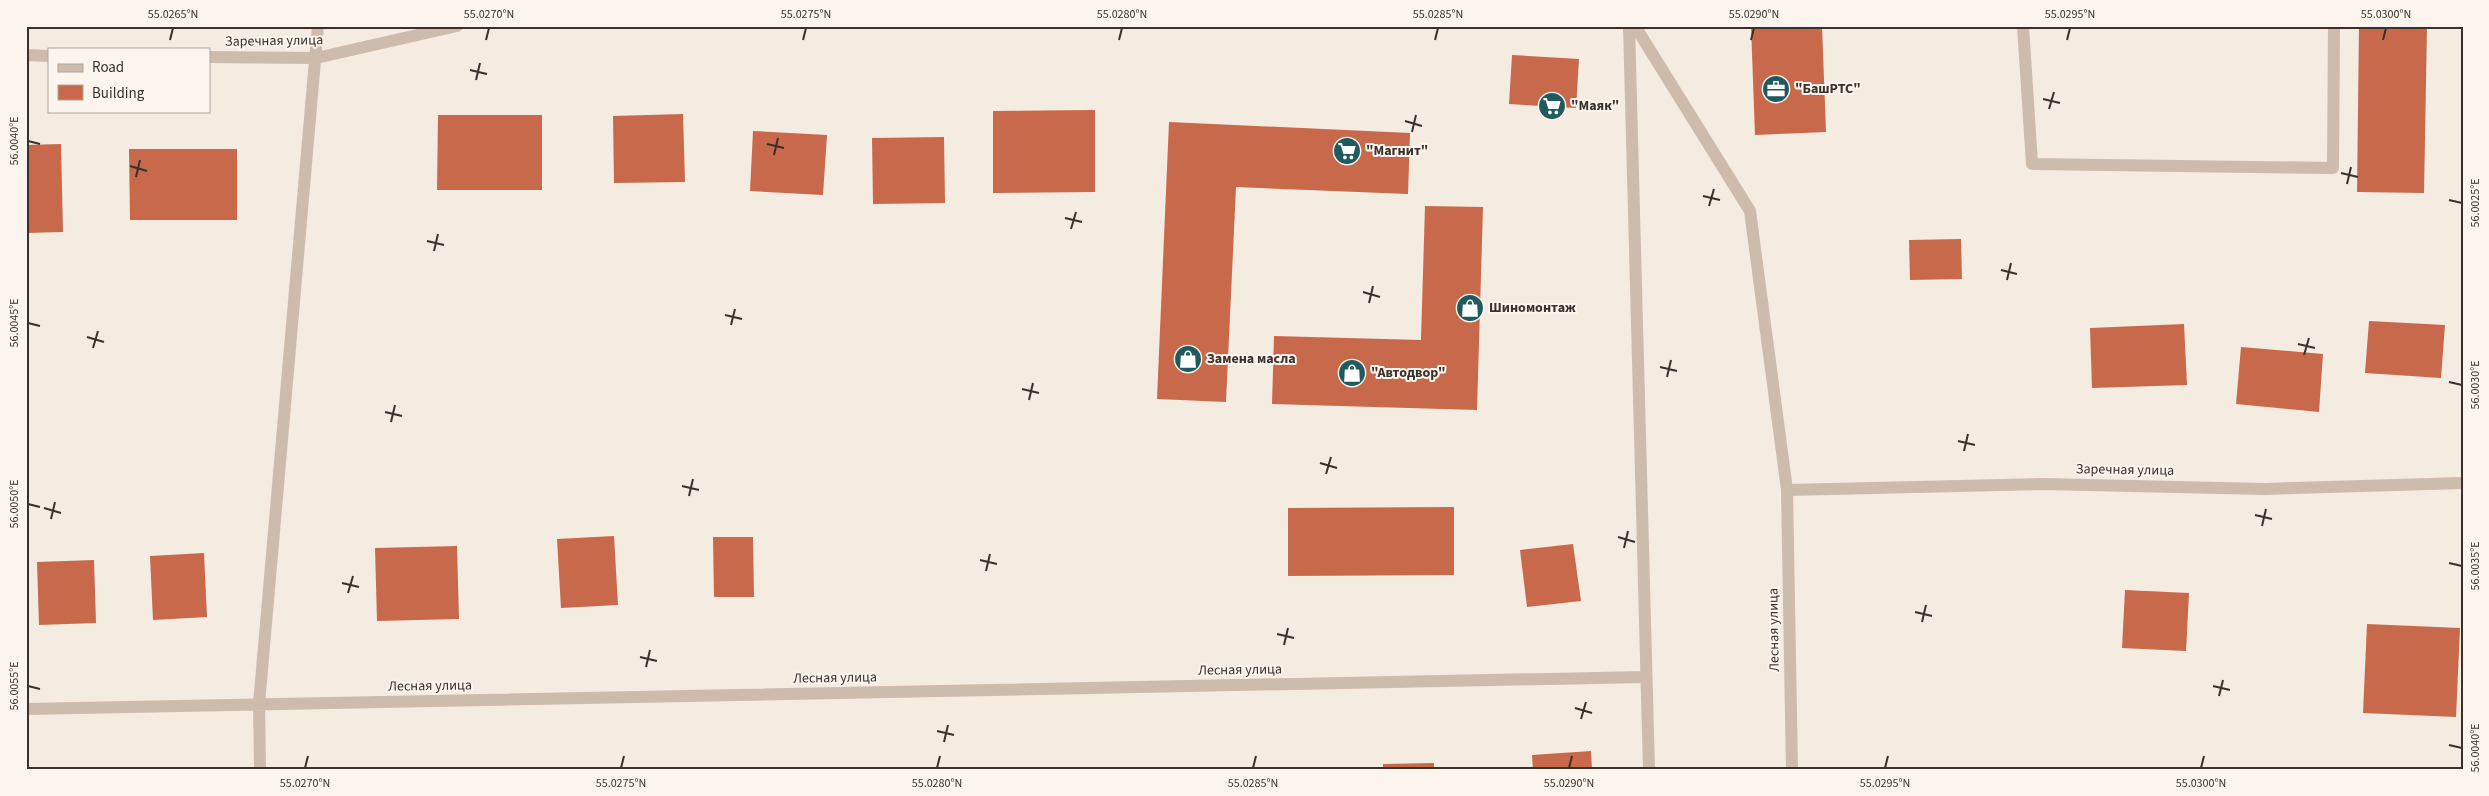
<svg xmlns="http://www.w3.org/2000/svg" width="2489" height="796" font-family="'Source Sans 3',sans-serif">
  <rect width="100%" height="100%" fill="#f4ebe1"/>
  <path fill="#c8694b" d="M 1751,26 L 1822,26 L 1826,132 L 1755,135 Z
    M 2359,26 L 2427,26 L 2424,193 L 2357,192 Z
    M 1512,55 L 1579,59 L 1576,108 L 1509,104 Z
    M 1095,110 L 1095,192 L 993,193 L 993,111 Z
    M 683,114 L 685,182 L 614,183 L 613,116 Z
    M 438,115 L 542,115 L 542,190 L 437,190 Z
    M 1169,122 L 1410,133 L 1408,194 L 1236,187 L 1226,402 L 1157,399 Z
    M 753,131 L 827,135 L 823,195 L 750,191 Z
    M 944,137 L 945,203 L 873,204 L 872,138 Z
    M 61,144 L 63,232 L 26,233 L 26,145 Z
    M 129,149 L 237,149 L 237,220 L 130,220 Z
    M 1425,206 L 1483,207 L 1477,410 L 1272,404 L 1274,336 L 1421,340 Z
    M 1961,239 L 1962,279 L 1910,280 L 1909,240 Z
    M 2369,321 L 2445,325 L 2441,378 L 2365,373 Z
    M 2184,324 L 2187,385 L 2092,388 L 2090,328 Z
    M 2241,347 L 2323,354 L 2319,412 L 2236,404 Z
    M 1454,507 L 1454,575 L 1288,576 L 1288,508 Z
    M 614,536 L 618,605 L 561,608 L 557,539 Z
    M 713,537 L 753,537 L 754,597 L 714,597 Z
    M 1573,544 L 1581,601 L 1527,607 L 1520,550 Z
    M 457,546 L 459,619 L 377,621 L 375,548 Z
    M 204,553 L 207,617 L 153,620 L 150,556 Z
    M 94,560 L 96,623 L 39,625 L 37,562 Z
    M 2125,590 L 2189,593 L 2186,651 L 2122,648 Z
    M 2367,624 L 2460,628 L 2456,717 L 2363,713 Z
    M 1591,751 L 1592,770 L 1533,770 L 1532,755 Z
    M 1434,763 L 1434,770 L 1383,770 L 1383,764 Z
    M 2114,767 L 2136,768 L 2136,770 L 2114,770 Z"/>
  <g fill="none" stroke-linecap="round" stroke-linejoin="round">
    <path stroke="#cdbbac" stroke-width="12" d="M 1629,26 L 1649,770
      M 1635,26 L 1750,211 L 1787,490 L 1792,770
      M 2023,26 L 2032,164 L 2333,168 L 2334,26
      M 26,55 L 49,56
      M 209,57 L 316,58 L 457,26
      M 1787,490 L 2043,484 L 2265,489 L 2463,483
      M 26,709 L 1645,677
      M 260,770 L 259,704 L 318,26"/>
  </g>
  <path fill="none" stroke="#3b302b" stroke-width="2" d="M 170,40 L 173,28M 486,40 L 489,28M 803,40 L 806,28M 1119,40 L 1122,28M 1435,40 L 1438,28M 1751,40 L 1754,28M 2067,40 L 2070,28M 2383,40 L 2386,28M 470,70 L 487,74M 476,80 L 480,63M 2043,99 L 2060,103M 2049,109 L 2054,92M 1405,121 L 1422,126M 1412,132 L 1416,115M 28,141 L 40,144M 767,144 L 784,148M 774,155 L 778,138M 130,166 L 147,171M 2341,173 L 2358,177M 136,177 L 140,160M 2347,184 L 2351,167M 1703,196 L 1720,200M 2449,200 L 2462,203M 1709,206 L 1714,189M 1065,218 L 1082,222M 1071,229 L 1076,212M 427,241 L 444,245M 434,251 L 438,234M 2001,270 L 2017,274M 2007,280 L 2011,263M 1363,292 L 1380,297M 1369,303 L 1373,286M 725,315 L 742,319M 28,323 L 40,326M 731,325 L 735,309M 87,337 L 104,342M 2298,344 L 2315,348M 93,348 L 98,331M 2304,355 L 2309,338M 1660,367 L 1677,371M 1667,377 L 1671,360M 2449,382 L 2462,385M 1022,389 L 1039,393M 1029,400 L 1033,383M 385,412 L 402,416M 391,422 L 395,405M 1958,441 L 1975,445M 1964,451 L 1968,434M 1320,463 L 1337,468M 1326,474 L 1331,457M 682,486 L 699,490M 689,496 L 693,479M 28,504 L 40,507M 44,508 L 61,513M 2255,515 L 2272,519M 51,519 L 55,502M 2262,526 L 2266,509M 1618,537 L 1635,542M 1624,548 L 1628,531M 980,560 L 997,564M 2449,563 L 2462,566M 986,571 L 990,554M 342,583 L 359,587M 348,593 L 353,576M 1915,612 L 1932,616M 1922,622 L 1926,605M 1277,634 L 1294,638M 1284,645 L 1288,628M 640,657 L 657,661M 646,667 L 650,650M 28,686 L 40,689M 2213,686 L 2230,690M 2219,696 L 2223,680M 1575,708 L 1592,713M 1581,719 L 1586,702M 937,731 L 954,735M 944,742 L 948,725M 2449,745 L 2462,748M 305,768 L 308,756M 621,768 L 624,756M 937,768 L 940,756M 1253,768 L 1256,756M 1569,768 L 1572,756M 1885,768 L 1888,756M 2201,768 L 2204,756"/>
  <defs>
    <g id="office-disc" transform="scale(1.4375)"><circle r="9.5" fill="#1f5a5e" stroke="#fbf5ee"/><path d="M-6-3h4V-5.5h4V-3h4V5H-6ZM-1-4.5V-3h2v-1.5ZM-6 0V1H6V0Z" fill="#fff"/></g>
    <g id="supermarket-disc" transform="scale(1.4375)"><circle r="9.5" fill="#1f5a5e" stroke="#fbf5ee"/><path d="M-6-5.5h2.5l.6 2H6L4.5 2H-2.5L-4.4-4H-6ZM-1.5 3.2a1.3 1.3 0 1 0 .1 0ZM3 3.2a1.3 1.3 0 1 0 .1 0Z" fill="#fff"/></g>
    <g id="shop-disc" transform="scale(1.4375)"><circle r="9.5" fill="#1f5a5e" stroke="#fbf5ee"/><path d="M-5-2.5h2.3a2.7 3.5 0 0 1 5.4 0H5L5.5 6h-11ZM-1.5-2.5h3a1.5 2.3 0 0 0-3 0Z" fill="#fff"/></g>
  </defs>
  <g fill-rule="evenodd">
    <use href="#office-disc" x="1776" y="89"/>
    <use href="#supermarket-disc" x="1552" y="106"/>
    <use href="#supermarket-disc" x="1347" y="151"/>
    <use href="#shop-disc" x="1470" y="308"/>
    <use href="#shop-disc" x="1188" y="359"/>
    <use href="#shop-disc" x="1352" y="373"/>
  </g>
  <g text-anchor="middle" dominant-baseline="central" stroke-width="4" stroke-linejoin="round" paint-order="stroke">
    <g font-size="14" fill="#3b302b" stroke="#fbf5ee">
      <text transform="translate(274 41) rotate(-1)">Заречная улица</text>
      <text transform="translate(2125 470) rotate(1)">Заречная улица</text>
      <text transform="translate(1774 630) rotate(-91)">Лесная улица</text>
      <text transform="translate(1240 670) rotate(-1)">Лесная улица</text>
      <text transform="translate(835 678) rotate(-1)">Лесная улица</text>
      <text transform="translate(430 686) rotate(-1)">Лесная улица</text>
    </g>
    <g font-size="14" font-weight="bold" fill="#3b302b" stroke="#fbf5ee" text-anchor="start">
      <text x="1795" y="89">"БашРТС"</text>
      <text x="1571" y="106">"Маяк"</text>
      <text x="1366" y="151">"Магнит"</text>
      <text x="1489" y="308">Шиномонтаж</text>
      <text x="1207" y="359">Замена масла</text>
      <text x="1371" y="373">"Автодвор"</text>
    </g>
  </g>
  <rect width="2489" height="796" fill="none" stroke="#fbf5ee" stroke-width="55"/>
  <rect x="48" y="48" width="162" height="65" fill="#fbf5ee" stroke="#aea6a0"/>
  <rect x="58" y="64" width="25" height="8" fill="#cdbbac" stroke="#aea6a0"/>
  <text x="92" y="72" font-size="15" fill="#3b302b">Road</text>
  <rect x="58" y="85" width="25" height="15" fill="#c8694b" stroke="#aea6a0"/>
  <text x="92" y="98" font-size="15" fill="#3b302b">Building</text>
  <rect x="28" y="28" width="2434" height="740" fill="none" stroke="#3b302b" stroke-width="2"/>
  <g font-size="12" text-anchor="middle" fill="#3b302b">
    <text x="173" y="18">55.0265°N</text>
    <text x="489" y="18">55.0270°N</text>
    <text x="806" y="18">55.0275°N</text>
    <text x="1122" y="18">55.0280°N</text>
    <text x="1438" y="18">55.0285°N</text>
    <text x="1754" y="18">55.0290°N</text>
    <text x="2070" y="18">55.0295°N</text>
    <text x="2386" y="18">55.0300°N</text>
    <text transform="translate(14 141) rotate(-90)" y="4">56.0040°E</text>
    <text transform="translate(2475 203) rotate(-90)" y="4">56.0025°E</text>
    <text transform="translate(14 323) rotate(-90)" y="4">56.0045°E</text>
    <text transform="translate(2475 385) rotate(-90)" y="4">56.0030°E</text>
    <text transform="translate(14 504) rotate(-90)" y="4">56.0050°E</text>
    <text transform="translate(2475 566) rotate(-90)" y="4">56.0035°E</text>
    <text transform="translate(14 686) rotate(-90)" y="4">56.0055°E</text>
    <text transform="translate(2475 748) rotate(-90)" y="4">56.0040°E</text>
    <text x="305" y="787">55.0270°N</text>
    <text x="621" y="787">55.0275°N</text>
    <text x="937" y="787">55.0280°N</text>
    <text x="1253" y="787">55.0285°N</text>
    <text x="1569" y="787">55.0290°N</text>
    <text x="1885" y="787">55.0295°N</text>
    <text x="2201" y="787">55.0300°N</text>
  </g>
</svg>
